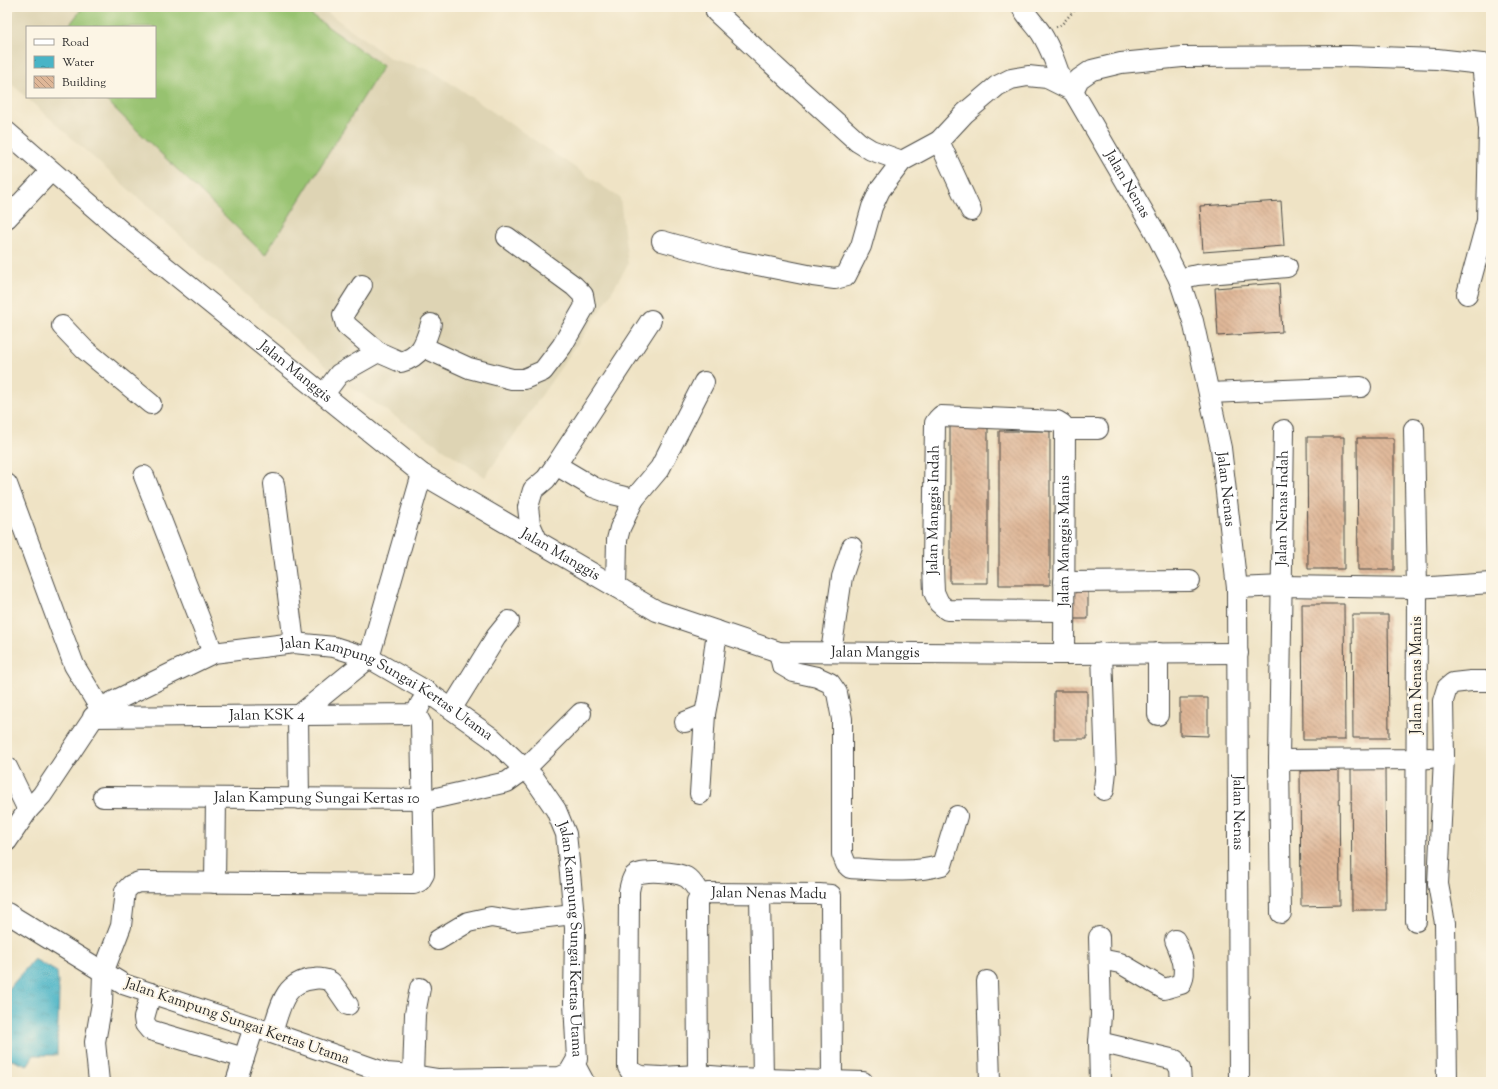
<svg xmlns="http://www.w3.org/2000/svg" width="1498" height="1089" font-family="'Sorts Mill Goudy',serif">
  <defs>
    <pattern id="water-ripples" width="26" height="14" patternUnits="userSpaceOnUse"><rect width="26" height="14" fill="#49b4c6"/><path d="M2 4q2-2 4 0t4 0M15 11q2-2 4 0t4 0" fill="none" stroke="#3d93a1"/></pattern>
    <pattern id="building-back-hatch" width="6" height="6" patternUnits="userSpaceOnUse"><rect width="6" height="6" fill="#dfb798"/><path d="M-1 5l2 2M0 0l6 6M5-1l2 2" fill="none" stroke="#b5957c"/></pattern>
  </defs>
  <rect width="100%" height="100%" fill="#fcf5e5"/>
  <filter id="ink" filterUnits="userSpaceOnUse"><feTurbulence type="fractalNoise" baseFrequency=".025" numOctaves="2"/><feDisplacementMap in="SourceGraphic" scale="8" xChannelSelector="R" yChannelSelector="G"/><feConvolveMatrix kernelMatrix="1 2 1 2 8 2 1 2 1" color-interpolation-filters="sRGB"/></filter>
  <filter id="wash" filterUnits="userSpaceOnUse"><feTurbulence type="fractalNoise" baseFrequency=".012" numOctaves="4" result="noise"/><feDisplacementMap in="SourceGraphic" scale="16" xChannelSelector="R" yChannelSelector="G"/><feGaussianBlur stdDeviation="0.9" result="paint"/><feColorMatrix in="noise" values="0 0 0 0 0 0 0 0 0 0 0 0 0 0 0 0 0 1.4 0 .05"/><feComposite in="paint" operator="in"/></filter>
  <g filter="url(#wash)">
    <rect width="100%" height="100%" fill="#efe3c5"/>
    <path fill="#ded4b4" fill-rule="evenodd" d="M 18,7 L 320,7 L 391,59 L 431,70 L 620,198 L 628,264 L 604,305 L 485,477 L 342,381 L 7,80 L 7,18 ZM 27,27 L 155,27 L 155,97 L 27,97 Z"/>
    <path fill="#97c26f" stroke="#61764d" d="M 83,7 L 300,7 L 383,66 L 265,255 L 103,97 L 155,97 L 155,27 L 68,27 Z"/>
    <path fill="url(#water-ripples)" stroke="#3a7078" d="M 34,959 L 57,972 L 59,991 L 57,1055 L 34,1055 L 27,1066 L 7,1058 L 7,991 Z"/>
    <g id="blocks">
      <path fill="url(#building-back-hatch)" d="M 1281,201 L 1284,246 L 1203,252 L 1200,206 Z
        M 1279,283 L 1282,332 L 1218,336 L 1215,288 Z
        M 950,426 L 988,426 L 988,583 L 950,583 Z
        M 999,431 L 1050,431 L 1050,585 L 999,585 Z
        M 1307,437 L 1344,437 L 1344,569 L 1308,569 Z
        M 1357,438 L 1394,438 L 1394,570 L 1358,570 Z
        M 1069,590 L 1088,590 L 1088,619 L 1069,619 Z
        M 1302,604 L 1344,604 L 1345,740 L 1303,740 Z
        M 1352,615 L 1388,615 L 1389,738 L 1353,738 Z
        M 1054,691 L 1087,691 L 1087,739 L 1054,739 Z
        M 1180,698 L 1208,698 L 1208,736 L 1180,735 Z
        M 1385,768 L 1386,910 L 1352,910 L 1351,769 Z
        M 1339,770 L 1340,905 L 1301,906 L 1300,771 Z"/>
    </g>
  </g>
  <g filter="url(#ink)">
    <use href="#blocks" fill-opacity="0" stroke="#484742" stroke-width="1"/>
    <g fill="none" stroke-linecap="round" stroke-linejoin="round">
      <g stroke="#484742" stroke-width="22">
        <g id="minor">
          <path d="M 1022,7 C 1027,17 1035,24 1041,33 C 1051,49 1057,67 1063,85"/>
          <path d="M 716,12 L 796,86 L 858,142 L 871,150 L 902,161"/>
          <path d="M 1073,91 L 1079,79 L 1092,70 L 1121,63 L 1182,57 L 1349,56 L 1437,59 L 1491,65"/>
          <path id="s1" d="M 7,132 L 121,231 L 422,474 L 657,611 L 779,652 L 1064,654 L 1238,653"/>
          <path d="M 939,141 L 971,211"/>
          <path d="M 7,218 L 51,171"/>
          <path id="s2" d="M 662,241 L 723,258 L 813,276 L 835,279 L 846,276 L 861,246 L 872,207 L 880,190 L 902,161 L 939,141 L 965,113 L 997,86 L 1011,79 L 1028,76 L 1047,78 L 1073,91 L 1154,230 L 1179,279 L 1193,321 L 1221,448 L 1237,588 L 1239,1082"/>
          <path d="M 1179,279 L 1197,275 L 1287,267"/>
          <path d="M 362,285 L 343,315 L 346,325 L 378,352"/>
          <path d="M 1467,294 L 1487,221 L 1489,129 L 1482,64"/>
          <path d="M 62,326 L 84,349 L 151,404"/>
          <path d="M 423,347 L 469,368 L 512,379 L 524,379 L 543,371 L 562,346 L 585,306 L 583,295 L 574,286 L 507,237"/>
          <path d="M 1209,393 L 1361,387"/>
          <path d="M 324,394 L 339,374 L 378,352 L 401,362 C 422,356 425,343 431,324"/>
          <path d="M 1065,429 L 1098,429"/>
          <path d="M 1414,429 L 1417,588 L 1416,921"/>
          <path d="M 556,465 L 593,487 L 612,494 L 634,499"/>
          <path d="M 144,476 L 213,653"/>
          <path d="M 7,484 L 74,665 L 100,708"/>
          <path d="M 274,484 L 294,643"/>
          <path d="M 538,542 L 530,524 L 528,507 L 533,490 L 546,479 L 556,465 L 651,320"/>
          <path d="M 1064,582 L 1190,581"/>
          <path d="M 616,587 L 617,540 L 620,528 L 634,499 L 660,468 L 704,382"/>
          <path d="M 1237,588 L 1281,586 L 1417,588 L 1491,583"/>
          <path id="s3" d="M 1064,611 L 947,610 L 939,603 L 934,592 L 933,566 L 935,423 L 938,419 L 941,416 L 1057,421 L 1062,424 L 1065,429"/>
          <path d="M 779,652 L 782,665 L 794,672 L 817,677 L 830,683 L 837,693 L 842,719 L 842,854 L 846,864 L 850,868 C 881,870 912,874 942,865 L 957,816"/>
          <path d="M 831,652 L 842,577 L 852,547"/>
          <path d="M 1102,653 L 1106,771 L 1104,790"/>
          <path d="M 1158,653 L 1158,715"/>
          <path id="s4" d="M 1064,654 L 1065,429"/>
          <path d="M 369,658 L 422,474"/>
          <path d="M 452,708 L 496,637 L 509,621"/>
          <path id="s5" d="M 93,717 L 416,714 L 421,703"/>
          <path d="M 685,722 L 705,714"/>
          <path d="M 1279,760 L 1417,759 L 1430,758"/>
          <path d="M 7,767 L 28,810"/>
          <path d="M 700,794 L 705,714 L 709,693 L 717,631"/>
          <path id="s6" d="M 103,797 L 432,799 L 507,782 L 525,769 L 581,713"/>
          <path d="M 299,799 L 298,716 L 369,658"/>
          <path id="s7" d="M 7,841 L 28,810 L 42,795 L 100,708 L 213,653 L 294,643 L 334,647 L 369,658 L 426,691 L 492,738 L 534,778 L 556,810 L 566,834 L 569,862 L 575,928 L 574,1003 L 577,1059 L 569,1073 L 560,1077 L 438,1079 L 413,1075 L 386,1073 L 272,1033 L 123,984 L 7,913"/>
          <path d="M 215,883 L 216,798"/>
          <path d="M 760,894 L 763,1079"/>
          <path d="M 701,896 C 697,890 693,881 686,877 C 677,872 640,869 634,876 C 631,880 630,886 629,891 L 628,1067 L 631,1072 L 642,1076 L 662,1077 L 698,1075 L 736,1078 L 863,1082"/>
          <path id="s8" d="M 1281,913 L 1279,760 L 1284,430"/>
          <path d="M 1099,937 L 1101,1015 L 1099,1042 L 1100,1082"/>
          <path d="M 438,940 L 468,922 L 491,917 L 514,921 L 573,914"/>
          <path d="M 1100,959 L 1120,963 L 1164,989 L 1181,984 C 1188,969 1181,954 1175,940"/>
          <path d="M 987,981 L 990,1082"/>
          <path d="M 151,993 L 144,1018 L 145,1024 L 150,1030 L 244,1058"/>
          <path d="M 272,1033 C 280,1009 283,981 314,979 C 319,978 327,979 331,982 C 335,985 344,1000 348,1005"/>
          <path d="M 1099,1042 L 1175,1060 L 1180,1069 L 1181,1082"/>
          <path d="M 575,1065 L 584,1082"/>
          <path d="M 413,1075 L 415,1014 L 420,988"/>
          <path id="s9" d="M 698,1075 L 697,902 L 701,896 L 708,893 L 819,894 L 831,895 L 831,902 L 832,1082"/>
          <path d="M 99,1082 L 95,1042 L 102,1003 L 103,973 L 121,926 L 125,891 L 131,885 L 139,882 L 414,884 L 420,881 L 424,874 L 421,723 L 416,714"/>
          <path d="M 236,1082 L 254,1027"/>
          <path d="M 1447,1082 L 1445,923 L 1438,884 L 1444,757 L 1443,701 L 1447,688 L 1453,683 L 1471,681 L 1491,681"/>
        </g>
      </g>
      <path stroke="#484742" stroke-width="2.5" stroke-dasharray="1 3" stroke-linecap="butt" d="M 1056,27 L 1061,25 L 1077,7"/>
      <use href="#minor" stroke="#fff" stroke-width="20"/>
    </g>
  </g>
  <g text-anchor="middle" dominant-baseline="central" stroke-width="4" stroke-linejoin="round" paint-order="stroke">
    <g font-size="15" fill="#2b2b2b" stroke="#fcf5e5">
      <text stroke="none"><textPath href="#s2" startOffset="629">Jalan Nenas</textPath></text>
      <text stroke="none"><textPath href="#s1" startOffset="375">Jalan Manggis</textPath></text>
      <text stroke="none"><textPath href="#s2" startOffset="953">Jalan Nenas</textPath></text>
      <text stroke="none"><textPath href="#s8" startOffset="405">Jalan Nenas Indah</textPath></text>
      <text stroke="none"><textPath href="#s3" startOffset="222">Jalan Manggis Indah</textPath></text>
      <text stroke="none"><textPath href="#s4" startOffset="113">Jalan Manggis Manis</textPath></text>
      <text stroke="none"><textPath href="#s1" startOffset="698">Jalan Manggis</textPath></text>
      <text stroke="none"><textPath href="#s1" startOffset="1035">Jalan Manggis</textPath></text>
      <text transform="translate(1417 675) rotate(-90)">Jalan Nenas Manis</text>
      <text stroke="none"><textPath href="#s7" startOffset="474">Jalan Kampung Sungai Kertas Utama</textPath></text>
      <text stroke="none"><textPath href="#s5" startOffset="174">Jalan KSK 4</textPath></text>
      <text stroke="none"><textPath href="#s6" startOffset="214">Jalan Kampung Sungai Kertas 10</textPath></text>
      <text stroke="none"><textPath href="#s2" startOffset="1277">Jalan Nenas</textPath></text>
      <text stroke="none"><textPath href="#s9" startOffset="249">Jalan Nenas Madu</textPath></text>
      <text stroke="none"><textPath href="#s7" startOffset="822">Jalan Kampung Sungai Kertas Utama</textPath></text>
      <text transform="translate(237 1022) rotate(19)">Jalan Kampung Sungai Kertas Utama</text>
    </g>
  </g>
  <rect width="1498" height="1089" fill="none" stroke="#fcf5e5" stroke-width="24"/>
  <rect x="26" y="26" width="130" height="72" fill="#fcf5e5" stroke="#a8a49b"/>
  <rect x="34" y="39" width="20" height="6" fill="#ffffff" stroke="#a8a49b"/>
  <text x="62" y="46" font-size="12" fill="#2b2b2b">Road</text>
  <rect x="34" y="56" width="20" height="12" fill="url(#water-ripples)" stroke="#a8a49b"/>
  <text x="62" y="66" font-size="12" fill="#2b2b2b">Water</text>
  <rect x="34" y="76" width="20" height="12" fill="url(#building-back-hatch)" stroke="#a8a49b"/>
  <text x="62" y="86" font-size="12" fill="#2b2b2b">Building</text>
</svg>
